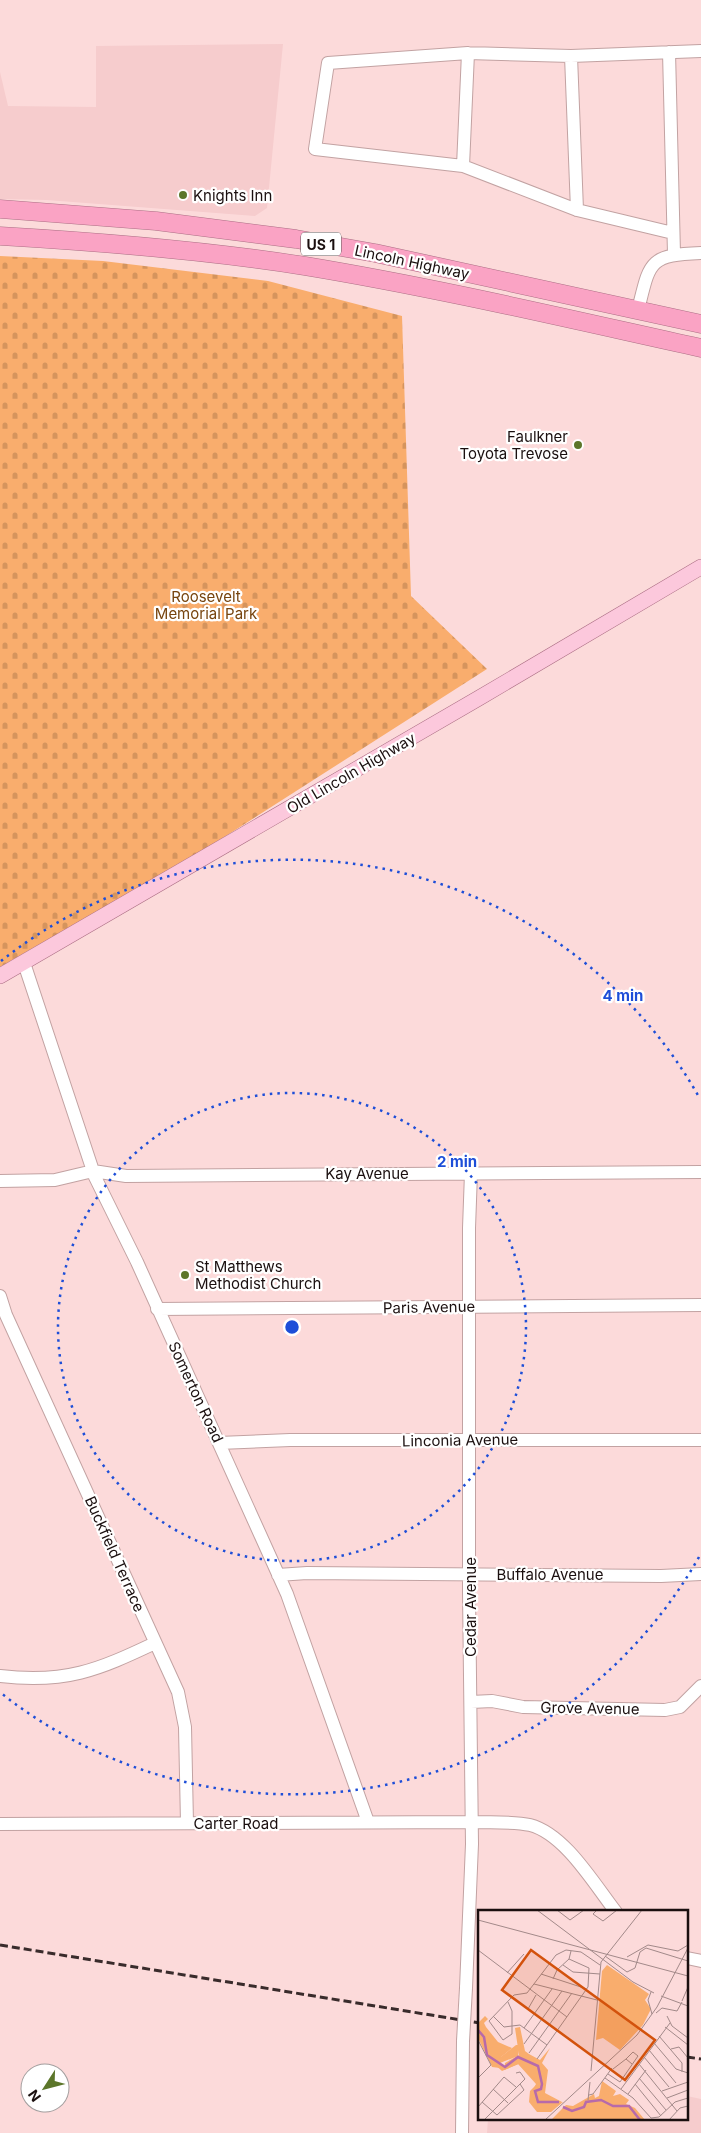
<svg xmlns="http://www.w3.org/2000/svg" width="701" height="2133" font-family="Inter,sans-serif">
  <defs>
    <pattern id="cemetery-stones" width="16" height="16" patternUnits="userSpaceOnUse" patternTransform="scale(1.25)"><rect width="16" height="16" fill="#f9ad6d"/><path d="M2 7V4a2 2 0 0 1 4 0v3zM10 15v-3a2 2 0 0 1 4 0v3z" fill="#d5945d"/></pattern>
  </defs>
  <rect width="100%" height="100%" fill="#fcdada"/>
  <path fill="#f6cccd" d="M 283,44 L 267,208 L 255,216 L 47,200 L 0,199 L 0,72 L 8,106 L 96,107 L 96,46 Z
    M 687,2096 L 701,2099 L 701,2133 L 487,2133 L 488,2119 L 687,2119 Z"/>
  <path fill="url(#cemetery-stones)" d="M 0,256 L 103,261 L 268,281 L 402,316 L 411,596 L 487,669 L 182,864 L 0,967 Z"/>
  <g fill="none" stroke-linecap="round" stroke-linejoin="round">
    <g stroke="#c2a2a2" stroke-width="14">
      <path id="minor" d="M 669,52 L 674,254
        M 468,53 L 463,166 L 577,210 L 673,233
        M 571,56 L 577,210
        M 463,166 L 315,149 L 328,63 L 468,53 L 571,56 L 701,51
        M 638,310 C 650,262 648,255 701,253
        M 24,963 L 95,1177 L 137,1262 L 287,1594 L 368,1822
        M 0,1181 L 55,1180 L 93,1171 L 126,1176 L 701,1172
        M 0,1296 L 6,1315 L 178,1692 L 185,1727 L 187,1823
        M 157,1309 L 701,1305
        M 219,1443 L 290,1440 L 701,1440
        M 278,1575 L 307,1573 L 661,1576 L 701,1574
        M 0,1676 C 65,1684 98,1670 155,1643
        M 471,1702 L 492,1701 L 523,1707 L 665,1710 L 680,1707 L 701,1686
        M 0,1824 L 471,1822 C 489,1823 513,1821 530,1825 C 565,1834 594,1884 616,1912
        M 687,1958 L 701,1961
        M 466,1988 L 472,1844 L 469,1592 L 469,1228 L 471,1173
        M 462,2133 L 463,2041"/>
    </g>
    <g stroke="#ac6f85" stroke-width="16">
      <path id="major" d="M 0,976 L 479,698 L 701,567"/>
    </g>
    <g stroke="#ac6f85" stroke-width="19">
      <path id="highway" d="M 0,209 L 156,221 L 296,239 L 375,253 L 701,324
        M 0,236 C 102,242 204,250 305,266 C 438,288 569,319 701,348"/>
    </g>
    <use href="#minor" stroke="#fff" stroke-width="12"/>
    <use href="#major" stroke="#fcc8dc" stroke-width="15"/>
    <use href="#highway" stroke="#faa3c4" stroke-width="18"/>
    <path stroke="#392b2b" stroke-width="3" stroke-dasharray="8 4" stroke-linecap="butt" d="M 0,1945 L 480,2023
      M 687,2057 L 701,2059"/>
    <g stroke="#c2a2a2" stroke-width="14" stroke-linecap="butt">
      <path id="minor-bridge" d="M 463,2041 L 466,1988"/>
    </g>
    <use href="#minor-bridge" stroke="#fff" stroke-width="12"/>
  </g>
  <g fill="none" stroke="#1d4ed8" stroke-width="2.5" stroke-dasharray="2.5 5">
    <circle cx="292" cy="1327" r="234"/>
    <path d="M699 1557A468 468 0 0 1 1 1693M1 961A468 468 0 0 1 699 1097"/>
  </g>
  <g fill="#5c762a" stroke="#fff" stroke-width="2">
    <circle cx="183" cy="195" r="5"/>
    <circle cx="578" cy="445" r="5"/>
    <circle cx="185" cy="1275" r="5"/>
  </g>
  <g text-anchor="middle" dominant-baseline="central" stroke-width="4.5" stroke-linejoin="round" paint-order="stroke">
    <rect fill="#fff" stroke="#5f5757" stroke-width="1" x="301" y="232.5" width="40" height="23" rx="4"/>
    <g font-size="14" font-weight="bold" fill="#1a0f0f">
      <text x="321" y="244">US 1</text>
    </g>
    <g font-size="15" fill="#1a0f0f" stroke="#fff" text-anchor="start">
      <text x="193" y="195">Knights Inn</text>
      <text x="568" y="436" text-anchor="end">Faulkner<tspan x="568" dy="17">Toyota Trevose</tspan></text>
      <text x="195" y="1266">St Matthews<tspan x="195" dy="17">Methodist Church</tspan></text>
    </g>
    <g font-size="15" fill="#1a0f0f" stroke="#fff">
      <text transform="translate(412 262) rotate(12)">Lincoln Highway</text>
      <text transform="translate(351 773) rotate(-30)">Old Lincoln Highway</text>
      <text x="367" y="1173">Kay Avenue</text>
      <text transform="translate(429 1307) rotate(-1)">Paris Avenue</text>
      <text transform="translate(196 1392) rotate(65)">Somerton Road</text>
      <text transform="translate(460 1440) rotate(-1)">Linconia Avenue</text>
      <text transform="translate(115 1554) rotate(66)">Buckfield Terrace</text>
      <text x="550" y="1574">Buffalo Avenue</text>
      <text transform="translate(470 1607) rotate(-90)">Cedar Avenue</text>
      <text transform="translate(590 1708) rotate(1)">Grove Avenue</text>
      <text x="236" y="1823">Carter Road</text>
    </g>
    <g font-size="15" fill="#77440e" stroke="#fff">
      <text x="206" y="596">Roosevelt<tspan x="206" dy="17">Memorial Park</tspan></text>
    </g>
  </g>
  <g transform="translate(478 1910)">
    <rect width="210" height="210" fill="#fcdada"/>
    <path d="M 7,106 L 10,109 L 6,113 L 8,117 L 20,132 L 34,138 L 23,147 L 22,158 L 14,157 L 0,128 L 0,113 ZM 42,117 L 47,141 L 51,144 L 62,150 L 72,138 L 64,153 L 70,160 L 67,183 L 84,192 L 64,198 L 54,182 L 58,174 L 40,154 L 26,160 L 27,153 L 41,145 L 37,118 ZM 124,171 L 138,181 L 135,186 L 142,184 L 151,190 L 148,194 L 157,198 L 167,210 L 74,210 L 88,195 L 95,196 L 116,184 L 117,188 L 121,186 Z" fill="#f9ad6d"/>
    <path d="M 129,55 L 171,84 L 167,90 L 173,99 L 165,115 L 142,140 L 125,128 L 118,130 L 124,61 Z" fill="#f9ad6d"/>
    <path d="M 38,135 L 42,135 L 40,146 L 22,153 L 26,157 L 41,147 L 60,155 L 64,172 L 57,182 L 59,190 L 66,194 L 85,192 L 73,202 L 59,202 L 51,192 L 52,181 L 60,173 L 43,153 L 24,161 L 15,153 ZM 121,190 L 130,191 L 135,196 L 149,195 L 163,210 L 73,210 L 85,198 L 94,200 Z" fill="#f9ad6d"/>
    <path fill="none" stroke="#b76aaa" stroke-width="2.5" d="M 0,120 L 6,127 L 9,145 L 27,157 L 40,147 L 60,156 L 64,174 L 63,179 L 57,181 L 60,192 L 81,192M 85,197 L 94,201 L 106,197 L 108,192 L 123,190 L 135,196 L 151,196 L 162,210"/>
    <path fill="none" stroke="#a28989" stroke-width="1" d="M 59,0 L 155,72 L 176,83M 79,0 L 92,10 L 106,0M 119,0 L 115,4 L 125,11 L 139,0M 0,10 L 210,66M 0,40 L 89,107M 127,46 L 149,62 L 157,58 L 162,42 L 168,38 L 210,51M 149,47 L 170,35 L 200,41 L 210,35M 85,55 L 95,62 L 122,64M 29,63 L 46,44M 63,64 L 109,79M 75,69 L 79,60 L 91,49 L 93,41M 56,74 L 119,90M 173,82 L 170,90 L 174,104M 58,85 L 50,99 L 79,121M 183,86 L 210,96M 204,91 L 210,77M 30,92 L 34,101 L 34,124 L 25,130 L 11,111 L 34,87 L 36,85 L 49,83 L 78,45 L 88,40 L 103,42 L 122,55M 178,103 L 184,98 L 199,101 L 204,92M 15,106 L 26,117 L 42,115 L 69,135M 189,106 L 194,116 L 210,128M 187,117 L 210,135M 46,118 L 74,79M 181,126 L 204,153 L 204,162M 0,130 L 13,155 L 0,168M 176,133 L 198,159 L 210,163M 46,134 L 84,81M 193,139 L 201,137 L 210,148M 171,140 L 198,173M 51,143 L 94,83M 166,147 L 191,177M 59,149 L 110,77 L 111,58 L 91,49M 161,154 L 199,201M 135,159 L 148,149 L 154,154M 113,161 L 123,52 L 164,0M 130,164 L 142,172 L 160,146 L 155,142 L 148,149M 127,168 L 155,188 L 173,208 L 181,207 L 197,192 L 210,188M 161,168 L 188,200M 157,174 L 183,206M 15,179 L 30,193M 143,179 L 192,113M 184,181 L 210,172M 150,184 L 168,160M 111,185 L 115,184 L 134,158M 189,188 L 210,180M 110,190 L 112,172M 4,192 L 19,205 L 46,180 L 42,174M 0,197 L 26,167 L 38,177M 6,210 L 47,169 L 42,162 L 38,163M 67,210 L 159,125 L 179,97 L 210,38M 191,210 L 202,198 L 210,196"/>
    <path fill="#d3520c" fill-opacity="0.15" stroke="#d3520c" stroke-width="2.5" d="M 53,40 L 177,130 L 147,170 L 24,80 Z"/>
    <rect width="210" height="210" fill="none" stroke="#1a0f0f" stroke-width="2.5"/>
  </g>
  <circle cx="292" cy="1327" r="8" fill="#1d4ed8" stroke="#fff" stroke-width="2.5"/>
  <g font-size="15" text-anchor="middle" font-weight="bold" fill="#1d4ed8" stroke="#fff" stroke-width="4.5" stroke-linejoin="round" paint-order="stroke">
    <text x="623" y="1001">4 min</text>
    <text x="457" y="1167">2 min</text>
  </g>
  <g transform="translate(45 2088) rotate(234)"><circle r="24" fill="#ffffff" stroke="#a39f9f"/>
  <path d="M0-4L9 19L0 12L-9 19Z" fill="#5c762a"/>
  <text y="-8" font-size="14" font-weight="bold" text-anchor="middle" fill="#1a0f0f">N</text>
  </g>
</svg>
